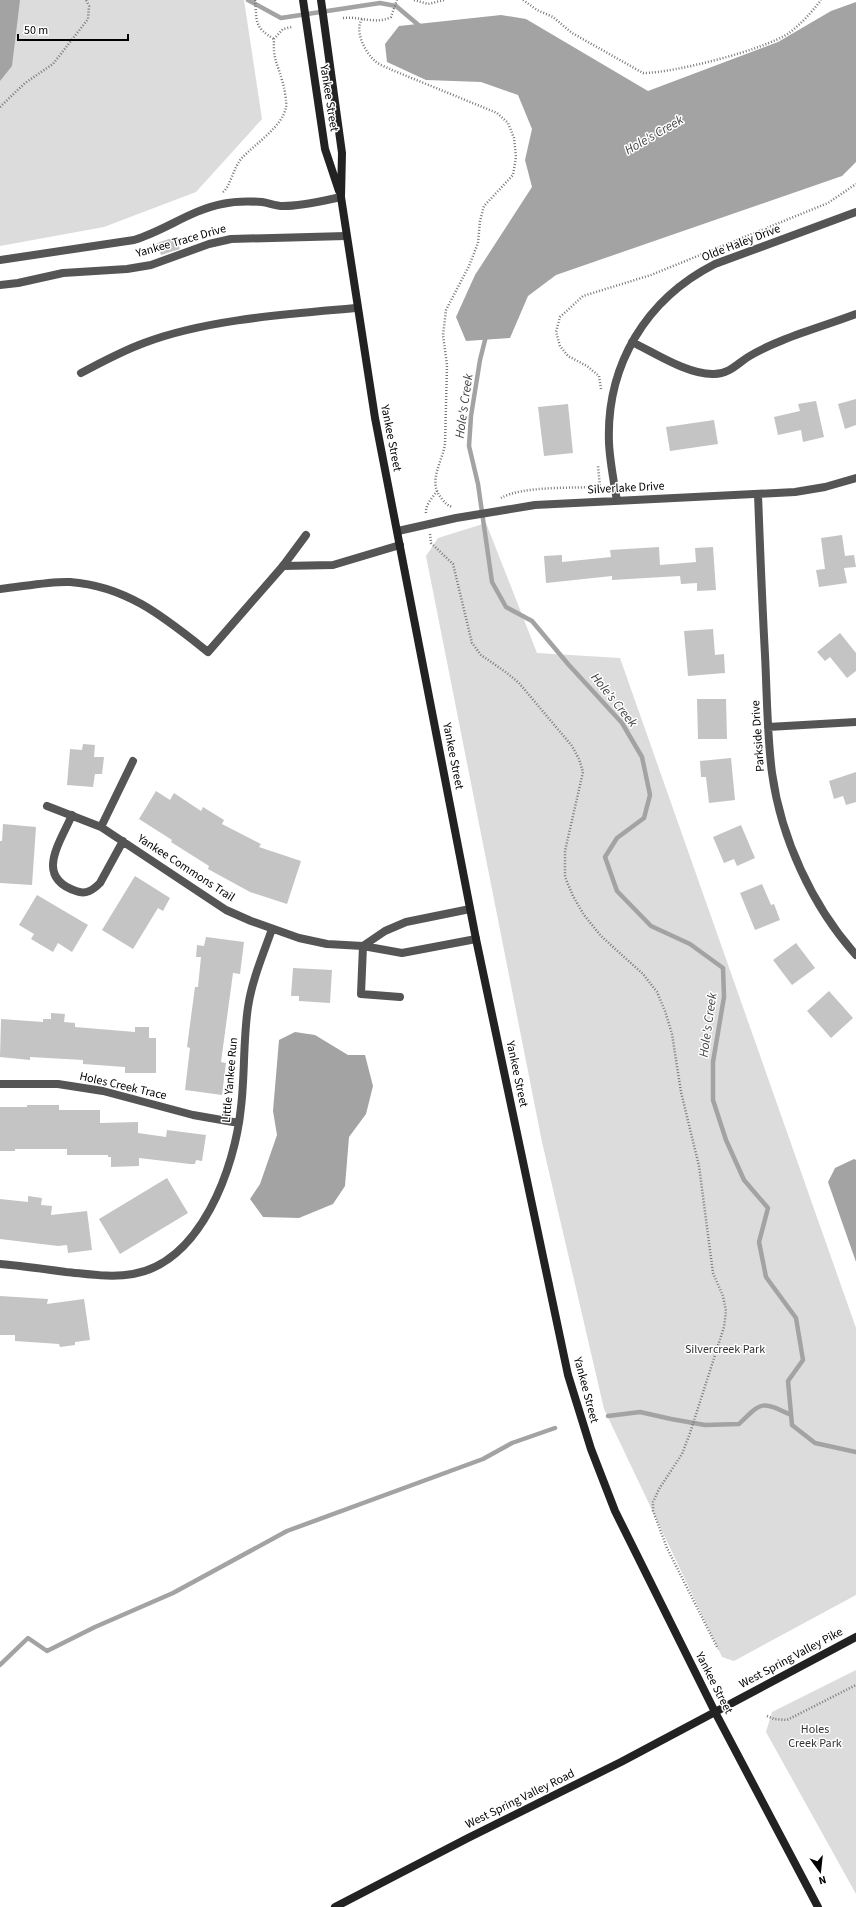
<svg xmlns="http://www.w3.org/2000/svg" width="856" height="1907" font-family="'Source Sans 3',sans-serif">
  <rect width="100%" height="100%" fill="#fff"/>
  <path fill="#dcdcdc" d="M 0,0 L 244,0 L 262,119 L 196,192 L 104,227 L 0,246 Z
    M 486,523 L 537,653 L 620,658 L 856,1328 L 856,1595 L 734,1661 L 722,1657 L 604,1409 L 542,1142 L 426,556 L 438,538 Z
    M 856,1670 L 856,1894 L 766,1732 L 772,1712 Z"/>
  <path fill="#a3a3a3" d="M 0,0 L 20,0 L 12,66 L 0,81 Z
    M 856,2 L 856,162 L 842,176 L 556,275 L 528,296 L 510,338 L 466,341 L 456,317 L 475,275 L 532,187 L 525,160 L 532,129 L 518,95 L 481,82 L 426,80 L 387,62 L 385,44 L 399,26 L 501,15 L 526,19 L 648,91 L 778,42 L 831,11 Z
    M 295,1032 L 315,1035 L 348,1055 L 365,1055 L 373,1086 L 366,1114 L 349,1137 L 345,1186 L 333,1204 L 299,1218 L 263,1217 L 250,1199 L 260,1184 L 277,1135 L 273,1111 L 279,1040 Z
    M 854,1159 L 856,1160 L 856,1262 L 828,1182 L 835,1168 Z"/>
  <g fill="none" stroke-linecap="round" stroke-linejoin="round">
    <path stroke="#a3a3a3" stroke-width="4.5" d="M 248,0 L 281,18 L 380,3 L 396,6 L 422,28
      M 486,336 L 480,360 L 471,416 L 469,446 L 478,484 L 492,582 L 506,607 L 532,621 L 568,664 L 622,723 L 642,757 L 650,795 L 644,818 L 617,838 L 605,857 L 617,891 L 651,926 L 690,944 L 723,968 L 724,997 L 713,1062 L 713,1100 L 726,1140 L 744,1180 L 768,1208 L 759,1242 L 766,1277 L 796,1318 L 803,1360 L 788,1381 L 792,1425 L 815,1443 L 856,1452
      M 608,1416 L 640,1412 L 671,1419 L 705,1425 L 739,1424 C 762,1401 762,1401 791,1415
      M 0,1665 L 28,1638 L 47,1651 L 95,1627 L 173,1593 L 287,1531 L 483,1459 L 512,1443 L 555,1428"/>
  </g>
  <path fill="#c4c4c4" d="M 175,237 L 180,249 L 161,255 L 157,243 Z
    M 856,399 L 856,425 L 845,429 L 838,404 Z
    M 816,401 L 824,437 L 803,442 L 801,430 L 778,435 L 774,417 L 800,411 L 798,404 Z
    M 568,404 L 573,453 L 544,456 L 538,407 Z
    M 714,420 L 718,444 L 670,451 L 666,427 Z
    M 842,535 L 845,556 L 854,555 L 856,567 L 844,568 L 847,583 L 819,587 L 816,570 L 825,569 L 821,538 Z
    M 659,547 L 660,565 L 696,562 L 695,548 L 713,547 L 716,590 L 697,591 L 697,583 L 681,584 L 680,576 L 612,580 L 612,576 L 546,583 L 544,556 L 562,555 L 562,562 L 611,557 L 610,550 Z
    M 713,629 L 715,655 L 724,654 L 725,673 L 688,676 L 684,631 Z
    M 840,633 L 856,653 L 856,671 L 847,678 L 830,657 L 825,661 L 817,652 Z
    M 697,699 L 726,699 L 727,739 L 698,739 Z
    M 83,744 L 95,745 L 94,757 L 104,757 L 102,774 L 95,774 L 93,787 L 67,785 L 70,749 L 82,750 Z
    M 731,758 L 735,800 L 709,803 L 706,777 L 701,777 L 700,761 Z
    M 856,772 L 856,802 L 846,805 L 843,796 L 834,799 L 829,781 Z
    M 156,791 L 170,800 L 174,793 L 201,811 L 203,807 L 224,820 L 222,824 L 261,844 L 259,847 L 301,861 L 287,904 L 250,892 L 208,869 L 209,866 L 171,842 L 172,840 L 139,819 Z
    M 3,824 L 36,827 L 32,885 L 0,883 L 0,841 L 2,841 Z
    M 741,825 L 755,858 L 737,866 L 734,859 L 724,863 L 713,837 Z
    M 135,876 L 170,898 L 163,911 L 158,908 L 133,949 L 102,930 Z
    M 762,884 L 771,905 L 774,904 L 780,920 L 755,930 L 740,893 Z
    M 37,895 L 88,925 L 72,952 L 58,943 L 53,952 L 31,939 L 34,934 L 19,925 Z
    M 206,937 L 244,942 L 240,974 L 233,973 L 221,1062 L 226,1063 L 222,1095 L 185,1090 L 190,1048 L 187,1047 L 195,987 L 198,987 L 201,957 L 196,957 L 197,945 L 204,946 Z
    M 796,943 L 815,968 L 792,985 L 773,960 Z
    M 293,968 L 332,970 L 330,1003 L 299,1001 L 299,996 L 291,996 Z
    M 829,991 L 853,1018 L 831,1038 L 807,1011 Z
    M 51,1013 L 65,1014 L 64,1022 L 75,1023 L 75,1027 L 135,1032 L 135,1027 L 149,1027 L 149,1038 L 156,1038 L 156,1073 L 125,1073 L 125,1067 L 83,1064 L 83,1060 L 30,1057 L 30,1060 L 0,1057 L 1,1019 L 43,1022 L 43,1019 L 51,1019 Z
    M 27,1105 L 59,1105 L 59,1110 L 100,1110 L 100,1123 L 138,1122 L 138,1133 L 166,1137 L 167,1130 L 206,1135 L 202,1161 L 196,1160 L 195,1164 L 190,1164 L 139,1158 L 139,1166 L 111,1167 L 111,1157 L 108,1157 L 108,1155 L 67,1155 L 67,1149 L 15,1149 L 15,1151 L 0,1151 L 0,1107 L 27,1107 Z
    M 167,1178 L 188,1213 L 120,1254 L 99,1219 Z
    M 28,1196 L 42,1198 L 41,1205 L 52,1206 L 51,1215 L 87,1211 L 92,1250 L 68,1253 L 67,1245 L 58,1246 L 0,1239 L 0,1199 L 28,1202 Z
    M 0,1296 L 48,1299 L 47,1304 L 84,1299 L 90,1340 L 75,1342 L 75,1345 L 60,1347 L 59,1344 L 15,1341 L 15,1335 L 0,1335 Z"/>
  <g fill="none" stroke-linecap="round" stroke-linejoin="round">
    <path stroke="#777" stroke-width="2.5" stroke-dasharray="1 2" stroke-linecap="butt" d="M 255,0 C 257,22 254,27 274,39
      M 414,0 L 428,4 L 444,0
      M 523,0 L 537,10 L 553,17 L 572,33 L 643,73 C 674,73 764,50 789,33 C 801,24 812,12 821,0
      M 343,18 C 359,16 376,25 391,17 L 397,0
      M 362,19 C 354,31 365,52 375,61 C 379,65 387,67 392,70 L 497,113 L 508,123 L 514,138 L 516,157 L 513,175 L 484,206 L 480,221 L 478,243 L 469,266 L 446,310 L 443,335 L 447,365 L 445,444 C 442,463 427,482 442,499 C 445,503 447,505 452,507
      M 0,107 L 25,83 L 53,64 L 88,19 L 89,6 L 86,0
      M 223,192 C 230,187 234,166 242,158 C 255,144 283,126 286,107 C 287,103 284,85 282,80 C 277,62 273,60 274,39 L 283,29 L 292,27
      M 601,389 L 599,376 L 587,366 L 568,356 L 560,346 L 556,332 L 560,317 L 583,296 L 651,275 L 828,203 L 856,184
      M 501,498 C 521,486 575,488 600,487 L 598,466
      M 426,513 C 425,505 433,497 437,491
      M 430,534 L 431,543 L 453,564 L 472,643 L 481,655 L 507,673 L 519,683 L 572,746 L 579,759 L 583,772 L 565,851 L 565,877 L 573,896 L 584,915 L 601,936 L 643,974 L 657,992 L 665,1011 L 672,1034 L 681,1092 L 699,1166 L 713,1273 L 723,1296 L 726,1311 L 724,1327 L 690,1433 L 682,1454 L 659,1489 L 653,1502 L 653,1511 L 667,1548 L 718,1649
      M 767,1716 L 774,1719 L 787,1720 L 856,1685"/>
    <path stroke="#555" stroke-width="8" d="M 283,566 L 333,565 L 400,545
      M 363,946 L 361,994 L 400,997"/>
    <path stroke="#555" stroke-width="8" d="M 0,260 L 134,240 C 164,231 191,210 222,204 C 235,201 249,201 262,202 C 269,203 276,206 283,206 C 302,206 322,201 341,197
      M 0,285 L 18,283 L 63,273 L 127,269 L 151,265 L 209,244 L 231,239 L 346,236
      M 632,342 C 655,353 688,375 714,374 C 729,374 737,364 748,357 C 779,338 822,327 856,314
      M 81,373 C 102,362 122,351 144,343 C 207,319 290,314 357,308
      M 758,494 C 760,548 762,601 765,655 C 767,694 767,734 772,773 C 781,838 812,906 856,955
      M 617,501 C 614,482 610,463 609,443 C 606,365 646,299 715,264 L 856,212
      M 398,531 L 456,518 L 535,505 L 795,492 L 825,487 L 856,478
      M 0,589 C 21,587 49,581 70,582 C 127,586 165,618 208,652 L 283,566 L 306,535
      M 768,727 L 856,722
      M 47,806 L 101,827 L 226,910 L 251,921 L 299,938 L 327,944 L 363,946 L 402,953 L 476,939
      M 72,815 C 60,843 34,877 76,891 C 86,895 93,890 100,883 L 123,841
      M 101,827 L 133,761
      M 363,946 L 385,931 L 406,922 L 470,909
      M 0,1084 L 58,1084 L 103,1091 L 193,1115 L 239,1123
      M 0,1264 C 22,1266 44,1269 66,1272 C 88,1274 111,1278 133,1274 C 201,1262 235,1168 241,1107 C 245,1074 243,1040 248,1007 C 252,980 263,955 272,929"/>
    <path stroke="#222" stroke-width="8" d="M 303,0 L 325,149 L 339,191
      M 321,0 L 342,153 L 341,197 L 375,418 L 476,939 L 568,1375 L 591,1449 L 615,1511 L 715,1712 L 818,1907
      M 335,1907 L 468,1838 L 621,1762 L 856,1637"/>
  </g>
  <g text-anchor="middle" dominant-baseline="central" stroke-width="3" stroke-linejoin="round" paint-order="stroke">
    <g font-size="12" fill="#000" stroke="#fff">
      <text transform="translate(329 98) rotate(81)">Yankee Street</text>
      <text transform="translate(181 241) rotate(-16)">Yankee Trace Drive</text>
      <text transform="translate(741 243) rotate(-21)">Olde Haley Drive</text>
      <text transform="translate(391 438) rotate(79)">Yankee Street</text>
      <text transform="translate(626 488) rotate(-3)">Silverlake Drive</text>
      <text transform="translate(758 736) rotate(-94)">Parkside Drive</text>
      <text transform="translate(453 756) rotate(79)">Yankee Street</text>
      <text transform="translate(186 868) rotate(33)">Yankee Commons Trail</text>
      <text transform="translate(517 1074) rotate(78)">Yankee Street</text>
      <text transform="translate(230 1080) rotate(-85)">Little Yankee Run</text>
      <text transform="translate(123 1086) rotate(13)">Holes Creek Trace</text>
      <text transform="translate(586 1390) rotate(75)">Yankee Street</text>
      <text transform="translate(791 1658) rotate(-28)">West Spring Valley Pike</text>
      <text transform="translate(714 1683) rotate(63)">Yankee Street</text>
      <text transform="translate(520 1799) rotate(-26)">West Spring Valley Road</text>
    </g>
    <g font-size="12" fill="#333" stroke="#fff">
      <text x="725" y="1349">Silvercreek Park</text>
      <text x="815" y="1729">Holes<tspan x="815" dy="14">Creek Park</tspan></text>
    </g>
    <g font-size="13" font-style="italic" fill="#444" stroke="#fff">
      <text transform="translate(654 135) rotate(-30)">Hole's Creek</text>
      <text transform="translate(464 406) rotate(-82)">Hole's Creek</text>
      <text transform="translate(614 700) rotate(51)">Hole's Creek</text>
      <text transform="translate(708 1025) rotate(-82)">Hole's Creek</text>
    </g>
  </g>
  <g transform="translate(820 1871) rotate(165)" stroke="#ffffff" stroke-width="3" paint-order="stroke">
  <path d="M0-3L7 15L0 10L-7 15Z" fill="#000000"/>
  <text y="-6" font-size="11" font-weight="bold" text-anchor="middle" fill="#000000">N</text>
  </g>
  <path d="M18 34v6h110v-6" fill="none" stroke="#000000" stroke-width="2"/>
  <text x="24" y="34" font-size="12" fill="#000000" stroke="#ffffff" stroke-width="3" paint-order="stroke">50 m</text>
</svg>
